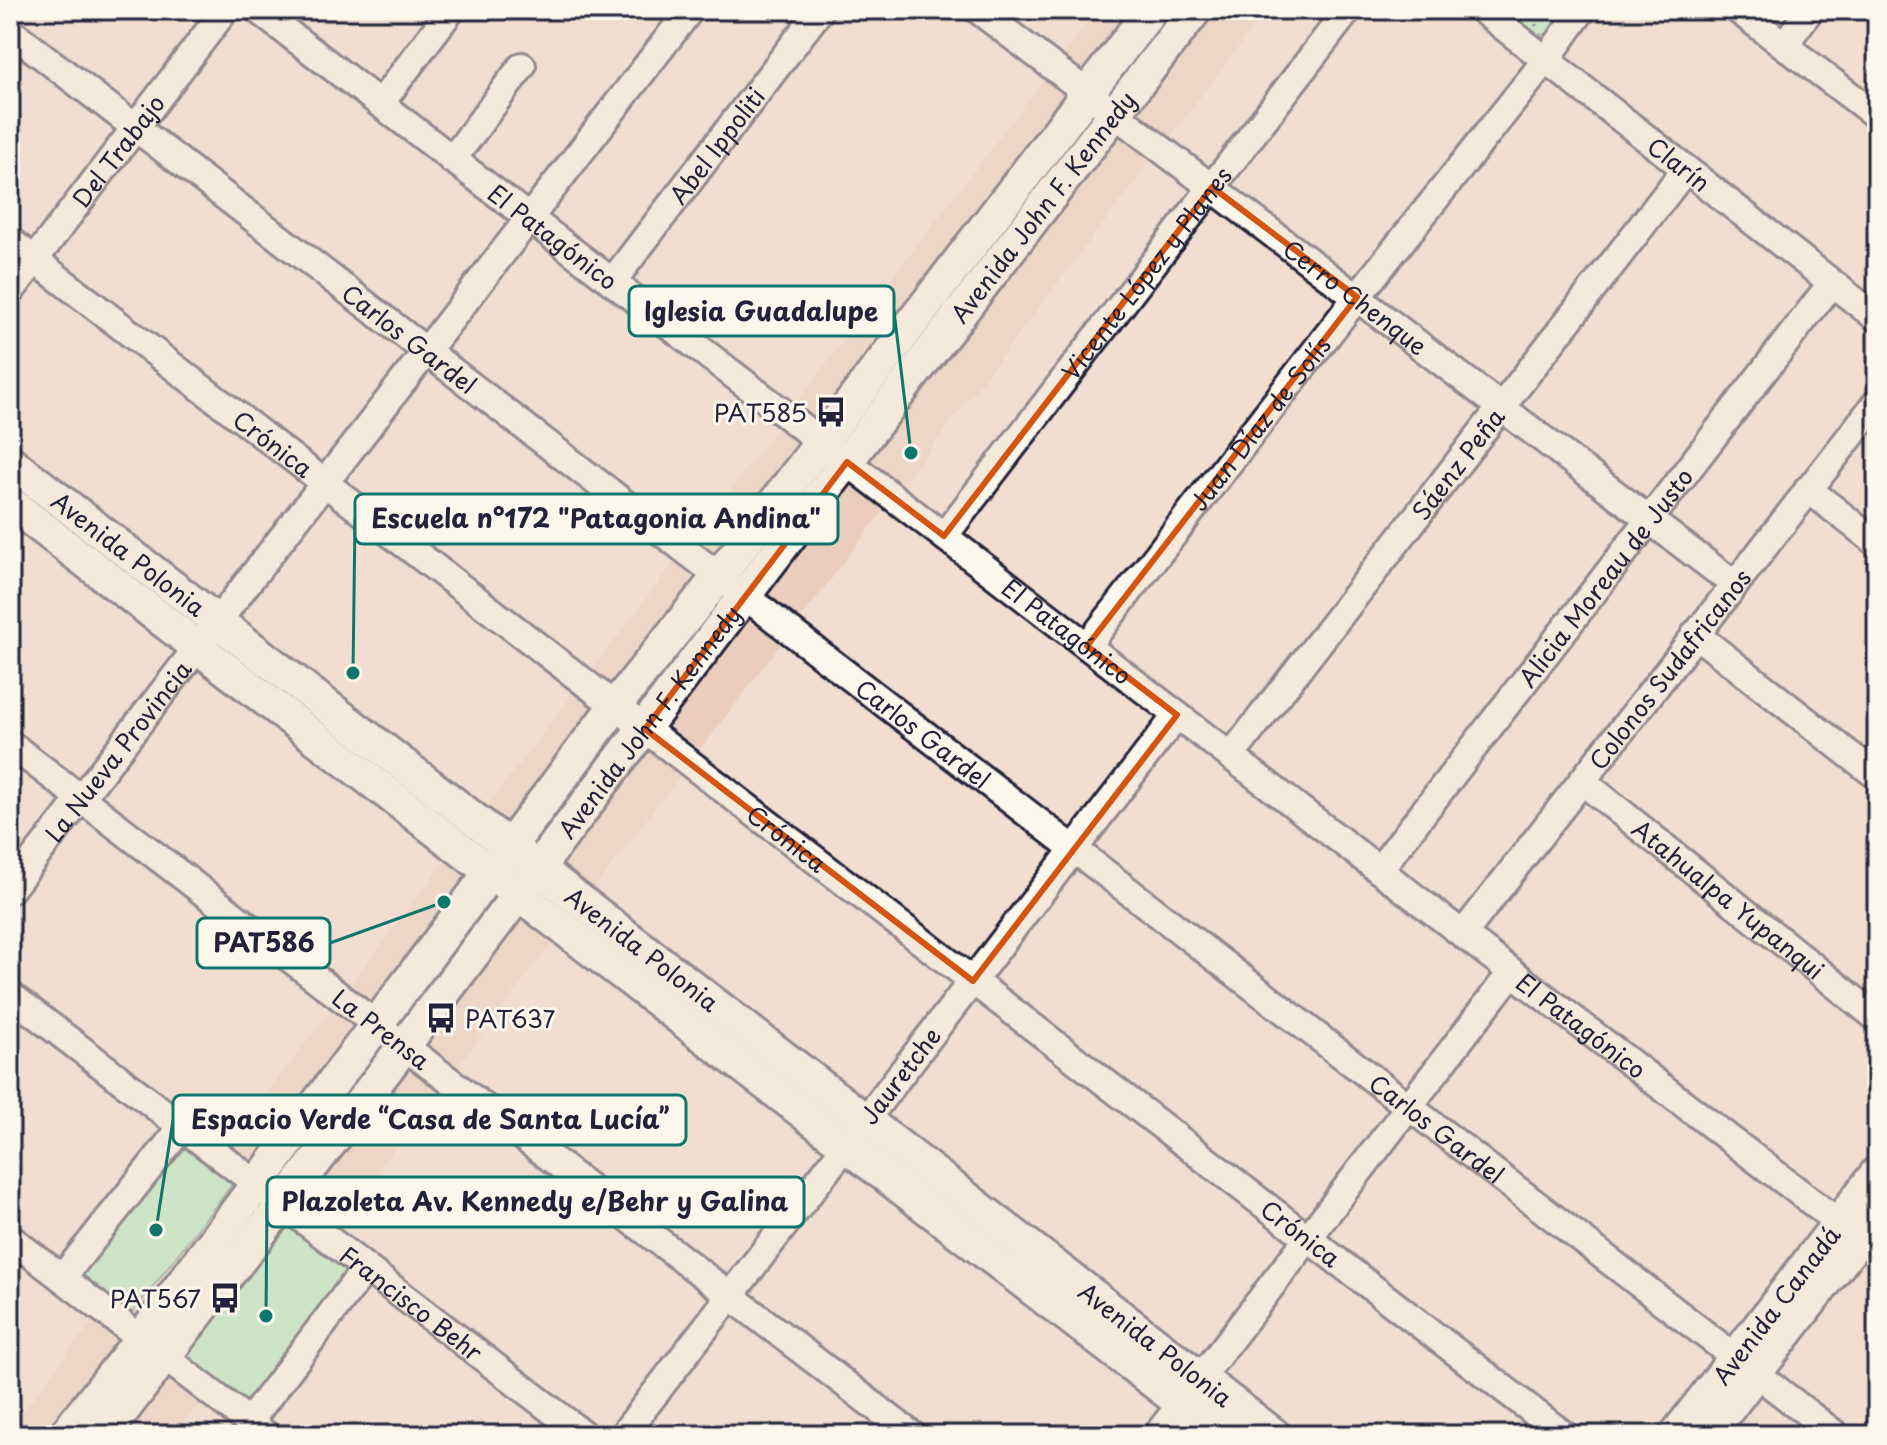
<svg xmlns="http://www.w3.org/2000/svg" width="1887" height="1445" font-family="'Playpen Sans',sans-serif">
  <rect width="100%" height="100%" fill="#f1ded0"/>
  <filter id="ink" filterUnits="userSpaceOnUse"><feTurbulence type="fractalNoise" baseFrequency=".0125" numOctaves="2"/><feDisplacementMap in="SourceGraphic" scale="16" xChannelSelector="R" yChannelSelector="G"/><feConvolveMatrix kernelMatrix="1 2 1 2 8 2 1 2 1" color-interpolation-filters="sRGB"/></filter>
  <g filter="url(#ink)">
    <path fill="#eacdbc" d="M 1097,10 L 1267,10 L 175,1435 L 10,1435 L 10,1429 Z"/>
    <path fill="#a4ecba" stroke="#63877a" stroke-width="2" d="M 1499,10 L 1569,10 L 1552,34 L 1532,35 Z
      M 182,1143 L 234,1182 L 129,1317 L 78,1278 Z
      M 285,1224 L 350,1273 L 247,1407 L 182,1358 Z"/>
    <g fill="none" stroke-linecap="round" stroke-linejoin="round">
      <g stroke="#22223b" stroke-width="32">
        <g id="minor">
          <path id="s1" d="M 258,10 L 1877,1252"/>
          <path id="s2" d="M 978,10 L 1734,584"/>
          <path id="s3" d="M 1482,10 L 1877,318"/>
          <path d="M 1738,10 L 1877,116"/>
          <path id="s4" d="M 10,31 L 1836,1435"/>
          <path d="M 1784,45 L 1810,10"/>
          <path d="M 380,104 L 451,10"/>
          <path d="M 452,160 L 522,66"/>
          <path id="s5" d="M 10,241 L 1564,1435"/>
          <path id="s6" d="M 612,282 L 820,10"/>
          <path id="s7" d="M 10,292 L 225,10"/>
          <path d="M 1808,489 L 1877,543"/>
          <path id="s8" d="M 944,536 L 1348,10"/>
          <path d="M 1695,634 L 1877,776"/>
          <path id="s9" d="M 1087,646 L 1357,297 L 1546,60 L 1582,10"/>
          <path id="s10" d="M 10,744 L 912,1435"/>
          <path id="s11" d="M 1231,756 L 1685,170"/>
          <path id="s12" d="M 1582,781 L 1877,1018"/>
          <path id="s13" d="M 1379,870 L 1831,284"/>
          <path id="s14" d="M 10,890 L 690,10"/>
          <path id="s15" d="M 1463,934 L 1877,402"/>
          <path id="s16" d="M 10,995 L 584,1435"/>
          <path d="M 10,1238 L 266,1435"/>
          <path d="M 62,1278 L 182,1127"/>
          <path d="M 249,1422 L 366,1268"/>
          <path id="s17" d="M 623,1435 L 1177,715"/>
          <path d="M 1157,1435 L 1512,972"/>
        </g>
      </g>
      <g stroke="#22223b" stroke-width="38">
        <g id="major">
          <path id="s18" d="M 10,462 L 1274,1435"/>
          <path d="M 10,503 L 1223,1435"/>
          <path d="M 65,1435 L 141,1339 L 615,706 L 719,576 L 1151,10"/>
          <path id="s19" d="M 104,1435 C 204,1303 308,1174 407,1042 C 667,696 929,351 1195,10"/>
          <path id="s20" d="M 1676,1435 L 1877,1173"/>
          <path d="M 1708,1435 L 1877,1215"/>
        </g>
      </g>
      <path stroke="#22223b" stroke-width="3" stroke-dasharray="8 6" stroke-linecap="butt" d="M 1534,10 L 1536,26"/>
      <use href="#minor" stroke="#fbf7ec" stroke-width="26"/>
      <use href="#major" stroke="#fbf7ec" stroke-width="32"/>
    </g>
  </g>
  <path d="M0 0H1887V1445H0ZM 1212,187 L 1357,297 L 1087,646 L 1177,715 L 973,981 L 645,729 L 847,462 L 944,536 Z" fill="#f1ded0" fill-opacity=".55" fill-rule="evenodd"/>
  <path fill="none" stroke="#d45411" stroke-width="6" stroke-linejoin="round" d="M 1212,187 L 1357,297 L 1087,646 L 1177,715 L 973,981 L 645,729 L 847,462 L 944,536 Z"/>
  <defs>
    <g id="bus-bare" transform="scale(2.4)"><path d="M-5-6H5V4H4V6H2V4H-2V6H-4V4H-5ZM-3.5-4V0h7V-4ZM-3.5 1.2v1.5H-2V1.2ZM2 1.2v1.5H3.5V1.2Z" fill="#22223b" stroke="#fbf7ec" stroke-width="2.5" paint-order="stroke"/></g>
  </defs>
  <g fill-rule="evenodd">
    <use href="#bus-bare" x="831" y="412"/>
    <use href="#bus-bare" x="441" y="1018"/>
    <use href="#bus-bare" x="225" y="1298"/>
  </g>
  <g text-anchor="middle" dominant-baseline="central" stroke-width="6" stroke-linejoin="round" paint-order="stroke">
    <g font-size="24" fill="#22223b" stroke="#fbf7ec">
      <text stroke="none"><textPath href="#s6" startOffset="172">Abel Ippoliti</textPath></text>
      <text stroke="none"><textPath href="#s7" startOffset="178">Del Trabajo</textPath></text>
      <text stroke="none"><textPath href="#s3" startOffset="250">Clarín</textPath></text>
      <text stroke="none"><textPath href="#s19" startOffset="1546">Avenida John F. Kennedy</textPath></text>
      <text stroke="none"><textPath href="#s1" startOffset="372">El Patagónico</textPath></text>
      <text stroke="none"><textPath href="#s8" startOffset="332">Vicente López y Planes</textPath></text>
      <text stroke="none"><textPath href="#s2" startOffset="474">Cerro Chenque</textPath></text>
      <text stroke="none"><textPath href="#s4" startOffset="504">Carlos Gardel</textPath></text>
      <text stroke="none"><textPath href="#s9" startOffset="282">Juan Díaz de Solís</textPath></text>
      <text stroke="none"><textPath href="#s5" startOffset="332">Crónica</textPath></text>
      <text stroke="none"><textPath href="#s11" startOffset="370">Sáenz Peña</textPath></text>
      <text stroke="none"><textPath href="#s18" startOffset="150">Avenida Polonia</textPath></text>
      <text stroke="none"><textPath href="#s13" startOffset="370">Alicia Moreau de Justo</textPath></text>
      <text stroke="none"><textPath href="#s1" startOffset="1020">El Patagónico</textPath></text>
      <text stroke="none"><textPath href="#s15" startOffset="336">Colonos Sudafricanos</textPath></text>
      <text stroke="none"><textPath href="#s19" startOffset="898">Avenida John F. Kennedy</textPath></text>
      <text stroke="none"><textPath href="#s4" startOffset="1152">Carlos Gardel</textPath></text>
      <text stroke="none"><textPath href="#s14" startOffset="176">La Nueva Provincia</textPath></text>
      <text stroke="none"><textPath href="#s5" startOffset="980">Crónica</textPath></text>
      <text stroke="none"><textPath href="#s12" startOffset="188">Atahualpa Yupanqui</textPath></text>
      <text stroke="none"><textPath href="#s18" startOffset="798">Avenida Polonia</textPath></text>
      <text stroke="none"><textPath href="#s1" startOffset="1668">El Patagónico</textPath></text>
      <text stroke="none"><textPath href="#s10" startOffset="468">La Prensa</textPath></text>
      <text stroke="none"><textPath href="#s17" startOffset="454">Jauretche</textPath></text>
      <text stroke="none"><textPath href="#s4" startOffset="1800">Carlos Gardel</textPath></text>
      <text stroke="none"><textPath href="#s5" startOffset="1628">Crónica</textPath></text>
      <text stroke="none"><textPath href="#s16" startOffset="506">Francisco Behr</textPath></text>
      <text stroke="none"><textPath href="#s20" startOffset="164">Avenida Canadá</textPath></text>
      <text stroke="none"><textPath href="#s18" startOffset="1446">Avenida Polonia</textPath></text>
    </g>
    <g font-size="24" fill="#22223b" stroke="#fbf7ec" text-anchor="end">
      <text x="807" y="412">PAT585</text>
      <text x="465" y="1018" text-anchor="start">PAT637</text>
      <text x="201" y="1298">PAT567</text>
    </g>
  </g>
  <path fill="none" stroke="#0f766e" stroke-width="3" d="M911 453L894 311M353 673L355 519M444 902L330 943M156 1230L173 1120M266 1316L267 1202"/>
  <g fill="#0f766e" stroke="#fbf7ec" stroke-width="3">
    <circle cx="911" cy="453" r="8"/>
    <circle cx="353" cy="673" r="8"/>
    <circle cx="444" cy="902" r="8"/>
    <circle cx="156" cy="1230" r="8"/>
    <circle cx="266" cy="1316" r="8"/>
  </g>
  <g fill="#fbf7ec" stroke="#0f766e" stroke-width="3">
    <rect x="629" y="286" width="265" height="50" rx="8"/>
    <rect x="355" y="494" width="483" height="50" rx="8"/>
    <rect x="197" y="918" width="133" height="50" rx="8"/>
    <rect x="173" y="1095" width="513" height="50" rx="8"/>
    <rect x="267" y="1177" width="537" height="50" rx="8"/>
  </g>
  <g font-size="26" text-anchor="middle" font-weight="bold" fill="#22223b">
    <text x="761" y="321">Iglesia Guadalupe</text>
    <text x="596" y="528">Escuela n°172 "Patagonia Andina"</text>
    <text x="264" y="952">PAT586</text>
    <text x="430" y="1129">Espacio Verde “Casa de Santa Lucía”</text>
    <text x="535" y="1211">Plazoleta Av. Kennedy e/Behr y Galina</text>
  </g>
  <rect width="1887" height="1445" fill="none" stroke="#fbf7ec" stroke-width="40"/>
  <rect x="20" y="20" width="1847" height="1405" fill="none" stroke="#22223b" stroke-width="3" filter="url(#ink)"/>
</svg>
